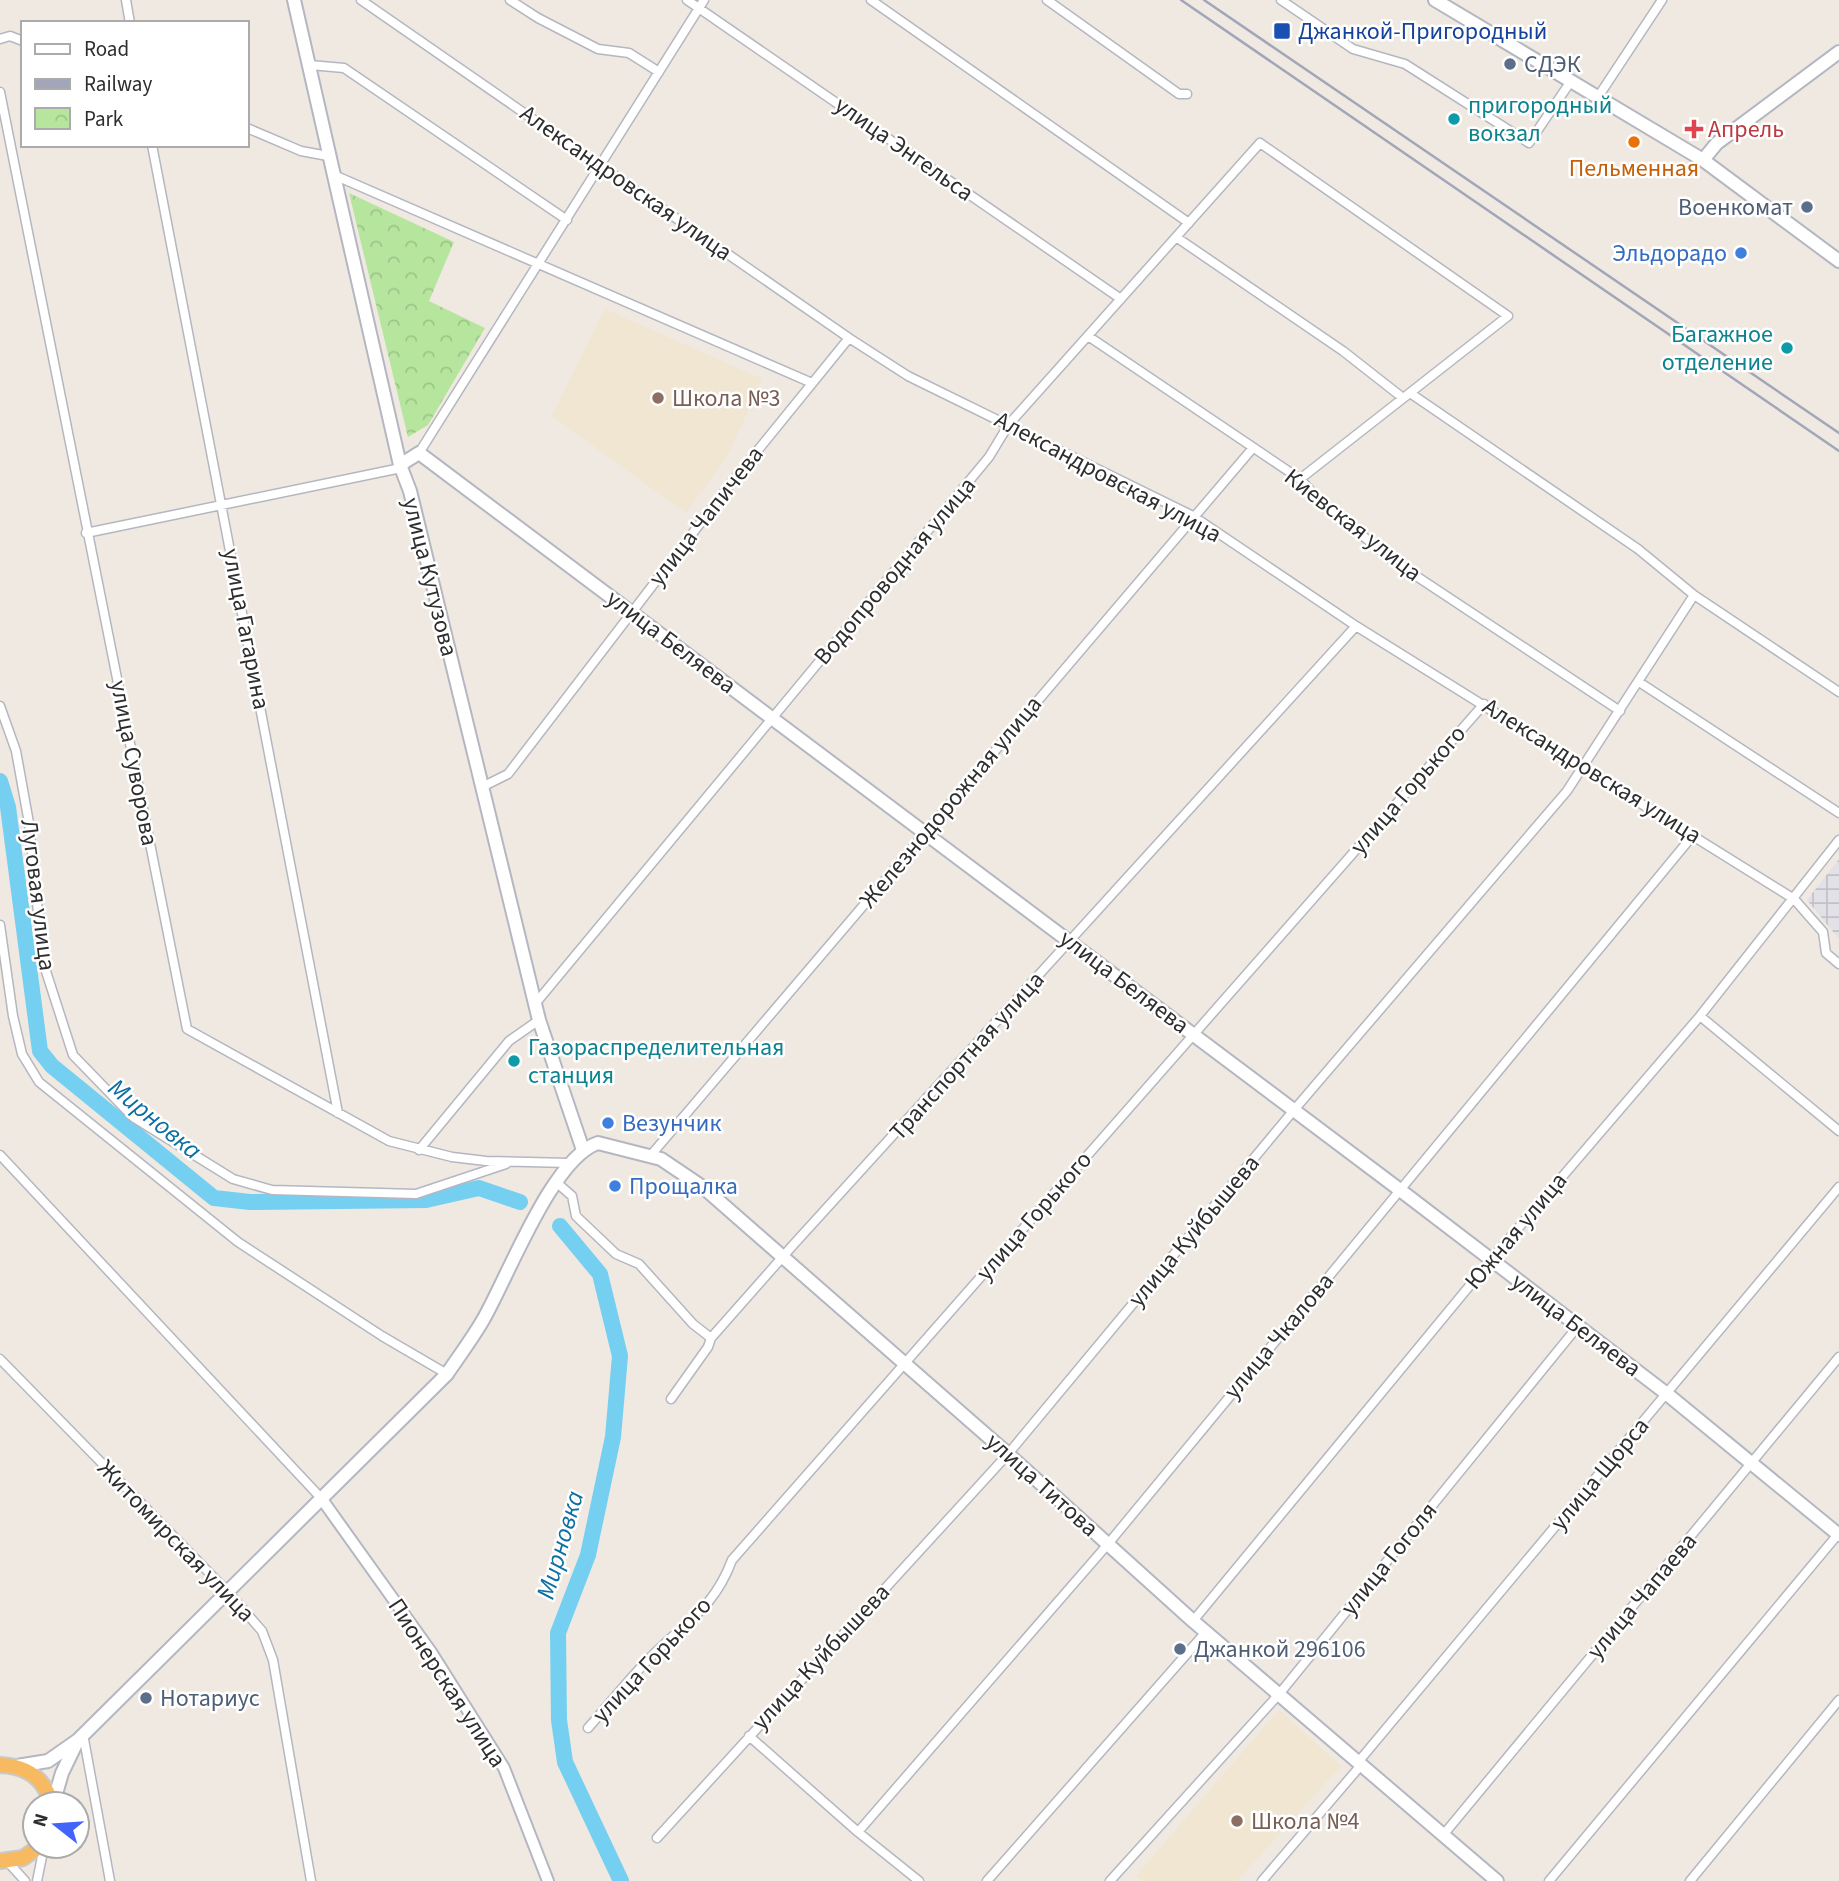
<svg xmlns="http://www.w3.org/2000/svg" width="1839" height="1881" font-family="'Source Sans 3',sans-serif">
  <defs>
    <pattern id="industrial-grid" width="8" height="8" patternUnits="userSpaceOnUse" patternTransform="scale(1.75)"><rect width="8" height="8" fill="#e3e1e8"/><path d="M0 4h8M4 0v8" fill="none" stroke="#c3c1c7"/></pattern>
    <pattern id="park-crowns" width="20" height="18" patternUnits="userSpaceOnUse" patternTransform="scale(1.75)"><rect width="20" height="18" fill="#b6e59e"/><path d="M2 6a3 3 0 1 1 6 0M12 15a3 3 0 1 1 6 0" fill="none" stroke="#9dc588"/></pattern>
  </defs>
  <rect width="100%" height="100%" fill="#efe9e1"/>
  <path fill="url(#industrial-grid)" d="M 1839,859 L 1839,939 L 1807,900 Z"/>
  <path fill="#f0e6d1" d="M 605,309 L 762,379 L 728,455 L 686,513 L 552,416 Z
    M 1279,1710 L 1341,1766 L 1237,1881 L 1142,1881 L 1136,1876 Z"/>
  <path fill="url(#park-crowns)" d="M 349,193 L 454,242 L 429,301 L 485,328 L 428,425 L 408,437 Z"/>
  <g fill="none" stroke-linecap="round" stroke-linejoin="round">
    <path stroke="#75cff0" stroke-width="16" d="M 0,781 L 8,807 L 40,1051 L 52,1066 L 214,1198 L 250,1202 L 426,1200 L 479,1188 L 520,1202
      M 560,1226 L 600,1274 L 620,1356 L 613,1437 L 588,1555 L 558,1633 L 559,1720 L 565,1762 L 621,1881"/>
    <g stroke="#b4b7c1" stroke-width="11">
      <path id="minor" d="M 126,0 L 130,23
        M 361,0 L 849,338 L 908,376 L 1193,516 L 1356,626 L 1794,899 L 1823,932 L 1826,953 L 1839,964
        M 510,0 L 538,18 L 598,49 L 629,53 L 659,72
        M 687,0 L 1121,299
        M 871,0 L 1189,223
        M 1047,0 L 1179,94 L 1187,94
        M 1281,0 L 1353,49 L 1405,64 L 1529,143 L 1571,81
        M 0,39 L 10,36 L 23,41
        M 310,65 L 344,68 L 567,220
        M 0,92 L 187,1029 L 389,1141 L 452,1157 L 486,1161 L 569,1163
        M 1598,97 L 1662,0
        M 247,128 L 301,151 L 328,156
        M 152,145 L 338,1113
        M 334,175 L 812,383
        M 1176,237 L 1343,351 L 1403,398
        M 1088,336 L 1300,479 L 1317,498 L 1392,560 L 1620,711
        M 1410,393 L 1638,549 L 1694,595 L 1839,692
        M 419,453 L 704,0
        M 86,533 L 401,468
        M 1639,682 L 1839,813
        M 0,706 L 16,751 L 29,823 L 43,962 L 73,1055 L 133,1117 L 233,1179 L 272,1190 L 416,1194 L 506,1164
        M 482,787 L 508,774 L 728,487 L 849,338
        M 0,925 L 13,1016 L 22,1054 L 39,1082 L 238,1242 L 382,1336 L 447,1374
        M 535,1004 L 989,457 L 1009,424 L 1260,143 L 1508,316 L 1300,479
        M 1700,1016 L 1839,1131
        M 419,1150 L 509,1041 L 539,1020
        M 0,1155 L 321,1498
        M 651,1155 L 1252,449
        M 556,1182 L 572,1196 L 576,1216 L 616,1254 L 639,1264 L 693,1324 L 711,1338
        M 0,1359 L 227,1591 L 262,1631 L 273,1660 L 311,1881
        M 671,1399 L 708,1347 L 711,1338 L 794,1244 L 1356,626
        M 1193,1621 L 1490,1261 L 1700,1016 L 1839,840
        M 588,1728 C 612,1701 635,1671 661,1647 C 693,1617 716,1603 732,1560 L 1484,704
        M 83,1734 L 110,1881
        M 749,1736 L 858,1832 L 919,1881
        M 1359,1761 L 1839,1187
        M 858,1832 L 1108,1544 L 1694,834
        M 1444,1834 L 1839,1357
        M 657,1838 L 1008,1454 L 1294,1110 L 1567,791 L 1694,595
        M 7,1861 L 25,1881
        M 37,1881 L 44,1847
        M 987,1881 L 1206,1632
        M 1110,1881 L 1280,1693 L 1578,1326
        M 1262,1881 L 1362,1764
        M 1549,1881 L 1839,1533
        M 1690,1881 L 1839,1700"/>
    </g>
    <g stroke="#b4b7c1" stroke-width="14">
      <path id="tertiary" d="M 321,1498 L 431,1652 L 504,1768 L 548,1881"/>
    </g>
    <g stroke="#b4b7c1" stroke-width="16">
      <path id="secondary" d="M 294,0 L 400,465 L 410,491 L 539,1020 L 583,1150
        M 1435,0 L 1703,160 L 1839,261
        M 1703,160 L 1717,143 L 1839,52
        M 400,465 L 419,453 L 1400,1190 L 1667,1394 L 1839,1535
        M 17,1766 L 48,1761 L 78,1740 L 447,1374 C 459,1356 472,1339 483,1320 C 508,1277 552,1158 598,1143 L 661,1159 L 704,1188 L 1008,1454 L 1193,1621 L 1497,1881
        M 53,1804 L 62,1773 L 76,1744"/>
    </g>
    <g stroke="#c9c9c9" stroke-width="18">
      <path id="trunk" d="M 0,1765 C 27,1766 44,1778 52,1804
        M 0,1861 L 23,1858 L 40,1846"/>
    </g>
    <use href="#minor" stroke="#fff" stroke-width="8"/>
    <use href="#tertiary" stroke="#fff" stroke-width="10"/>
    <use href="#secondary" stroke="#fff" stroke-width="12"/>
    <use href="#trunk" stroke="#f8ba60" stroke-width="14"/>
    <path stroke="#a3a6b8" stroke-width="2.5" d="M 1181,0 L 1839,451
      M 1204,0 L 1839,433"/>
  </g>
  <rect fill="#1a4fb4" stroke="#fff" stroke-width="2.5" x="1273" y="22" width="18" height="18" rx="3.5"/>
  <g fill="#5c6f8a" stroke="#fff" stroke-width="2.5">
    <circle cx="1510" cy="64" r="7"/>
    <circle cx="1807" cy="207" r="7"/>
    <circle cx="1180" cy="1649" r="7"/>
    <circle cx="146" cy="1698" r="7"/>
  </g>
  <g fill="#0f9aa8" stroke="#fff" stroke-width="2.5">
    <circle cx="1454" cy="119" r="7"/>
    <circle cx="1787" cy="348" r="7"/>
    <circle cx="514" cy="1061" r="7"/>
  </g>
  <path fill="#e0444e" stroke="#fff" stroke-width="2.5" d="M1690.5 118.5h7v7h7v7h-7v7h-7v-7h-7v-7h7z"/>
  <circle fill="#e8710a" stroke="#fff" stroke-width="2.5" cx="1634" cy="142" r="7"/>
  <g fill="#3f7fe0" stroke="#fff" stroke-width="2.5">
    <circle cx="1741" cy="253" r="7"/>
    <circle cx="608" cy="1123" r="7"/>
    <circle cx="615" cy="1186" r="7"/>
  </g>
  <g fill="#8d6e63" stroke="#fff" stroke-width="2.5">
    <circle cx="658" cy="398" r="7"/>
    <circle cx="1237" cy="1821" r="7"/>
  </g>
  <g text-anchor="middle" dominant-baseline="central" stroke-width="5" stroke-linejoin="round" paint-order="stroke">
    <g font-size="24" fill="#164399" stroke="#fff" text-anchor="start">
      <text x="1298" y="31">Джанкой-Пригородный</text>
    </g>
    <g font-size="24" fill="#4e5e75" stroke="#fff" text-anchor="start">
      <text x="1524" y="64">СДЭК</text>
      <text x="1793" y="207" text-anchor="end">Военкомат</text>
      <text x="1194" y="1649">Джанкой 296106</text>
      <text x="160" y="1698">Нотариус</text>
    </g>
    <g font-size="24" fill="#0d838f" stroke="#fff" text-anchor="start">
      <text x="1468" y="105">пригородный<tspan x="1468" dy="28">вокзал</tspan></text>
      <text x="1773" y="334" text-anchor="end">Багажное<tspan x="1773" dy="28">отделение</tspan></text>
      <text x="528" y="1047">Газораспределительная<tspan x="528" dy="28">станция</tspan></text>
    </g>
    <g font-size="24" fill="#be3a42" stroke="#fff" text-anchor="start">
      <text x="1708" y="129">Апрель</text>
    </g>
    <g font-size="24" fill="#2e2e2e" stroke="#fff">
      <text transform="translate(904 149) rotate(35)">улица Энгельса</text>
      <text transform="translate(626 183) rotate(35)">Александровская улица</text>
      <text transform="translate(1108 477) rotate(28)">Александровская улица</text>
      <text transform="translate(706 516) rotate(-52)">улица Чапичева</text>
      <text transform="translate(1353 525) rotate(38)">Киевская улица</text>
      <text transform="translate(895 571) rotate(-50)">Водопроводная улица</text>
      <text transform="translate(430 577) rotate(76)">улица Кутузова</text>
      <text transform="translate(246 629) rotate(79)">улица Гагарина</text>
      <text transform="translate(671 642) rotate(37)">улица Беляева</text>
      <text transform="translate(134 763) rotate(79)">улица Суворова</text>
      <text transform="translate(1592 771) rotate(32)">Александровская улица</text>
      <text transform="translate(1408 790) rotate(-49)">улица Горького</text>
      <text transform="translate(951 802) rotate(-50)">Железнодорожная улица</text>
      <text transform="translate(38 895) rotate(83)">Луговая улица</text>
      <text transform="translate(1124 982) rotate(37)">улица Беляева</text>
      <text transform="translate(967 1056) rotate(-48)">Транспортная улица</text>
      <text transform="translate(1034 1216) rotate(-49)">улица Горького</text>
      <text transform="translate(1194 1231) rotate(-50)">улица Куйбышева</text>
      <text transform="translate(1516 1231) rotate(-50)">Южная улица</text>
      <text transform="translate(1576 1325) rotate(37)">улица Беляева</text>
      <text transform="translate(1279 1336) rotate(-50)">улица Чкалова</text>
      <text transform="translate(1600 1474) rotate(-50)">улица Щорса</text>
      <text transform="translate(1042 1485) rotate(42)">улица Титова</text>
      <text transform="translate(176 1541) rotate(46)">Житомирская улица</text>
      <text transform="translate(1389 1559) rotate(-51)">улица Гоголя</text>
      <text transform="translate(1642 1596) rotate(-50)">улица Чапаева</text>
      <text transform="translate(821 1657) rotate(-47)">улица Куйбышева</text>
      <text transform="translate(652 1660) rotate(-47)">улица Горького</text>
      <text transform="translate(447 1683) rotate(57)">Пионерская улица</text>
    </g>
    <g font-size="24" fill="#c56008" stroke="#fff">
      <text x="1634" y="168">Пельменная</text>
    </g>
    <g font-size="24" fill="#366cbe" stroke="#fff" text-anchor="start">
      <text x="1727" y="253" text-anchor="end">Эльдорадо</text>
      <text x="622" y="1123">Везунчик</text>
      <text x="629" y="1186">Прощалка</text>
    </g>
    <g font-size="24" fill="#785e54" stroke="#fff" text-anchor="start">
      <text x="672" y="398">Школа №3</text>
      <text x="1251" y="1821">Школа №4</text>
    </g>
    <g font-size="26" font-style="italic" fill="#0d6fa3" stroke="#fff">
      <text transform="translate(155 1119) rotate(39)">Мирновка</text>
      <text transform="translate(560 1545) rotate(-74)">Мирновка</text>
    </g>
  </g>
  <rect x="21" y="21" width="228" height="126" fill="#ffffff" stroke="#ababab" stroke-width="2"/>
  <rect x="35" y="44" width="35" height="10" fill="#ffffff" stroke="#ababab" stroke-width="2"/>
  <text x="84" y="56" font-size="21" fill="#2e2e2e">Road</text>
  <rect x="35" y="79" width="35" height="10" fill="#a3a6b8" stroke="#ababab" stroke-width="2"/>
  <text x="84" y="91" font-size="21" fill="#2e2e2e">Railway</text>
  <rect x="35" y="108" width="35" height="21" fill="url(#park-crowns)" stroke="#ababab" stroke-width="2"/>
  <text x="84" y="126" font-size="21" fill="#2e2e2e">Park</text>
  <g transform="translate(56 1825) rotate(287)"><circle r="33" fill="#ffffff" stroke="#ababab" stroke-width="2"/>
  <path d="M0-5L12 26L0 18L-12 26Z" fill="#4264fb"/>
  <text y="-10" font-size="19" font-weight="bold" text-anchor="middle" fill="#2e2e2e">N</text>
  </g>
</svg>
